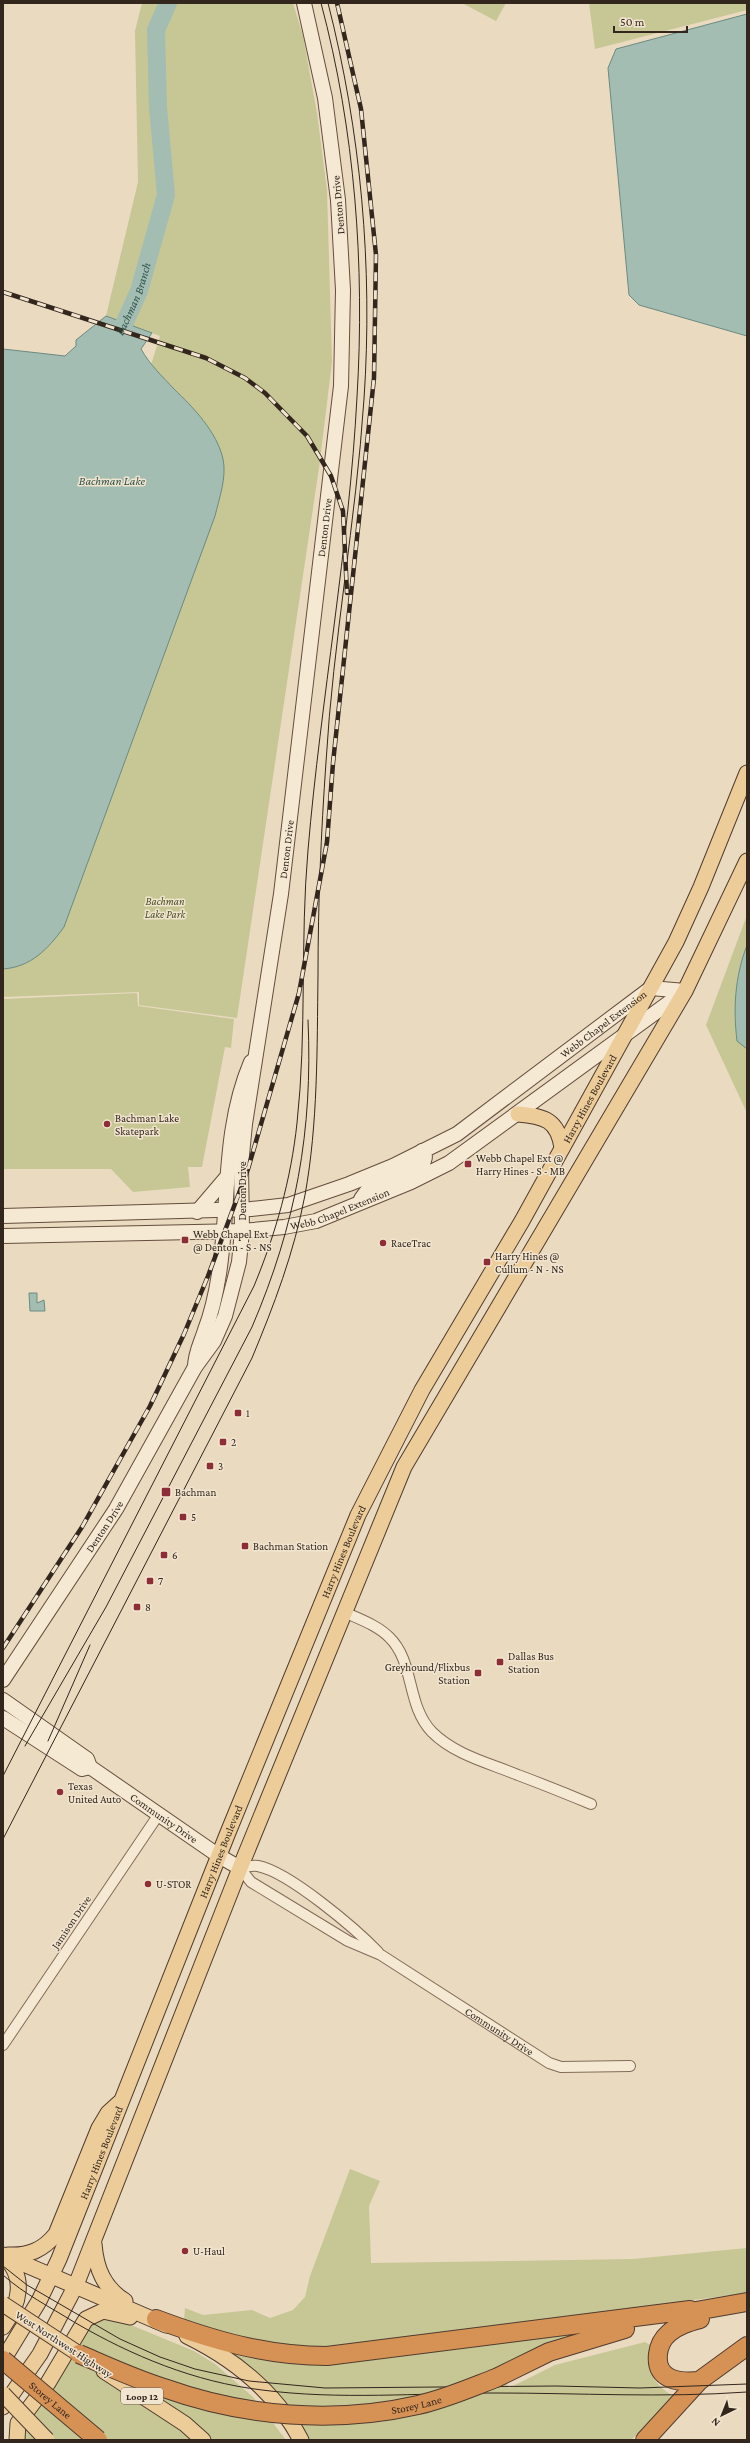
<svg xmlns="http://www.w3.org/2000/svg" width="750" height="2443" font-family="'Crimson Pro',serif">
  <rect width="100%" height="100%" fill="#eadac0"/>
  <path fill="#c6c795" d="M 142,3 L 293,3 L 303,36 L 317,113 L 327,190 L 332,362 L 319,468 L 237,1018 L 139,1005 L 139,992 L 3,997 L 3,969 L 12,968 L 158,373 L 151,365 L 160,336 L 106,316 L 138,182 L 135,31 Z
    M 462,3 L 506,3 L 496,21 Z
    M 589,3 L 747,3 L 747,10 L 595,49 Z
    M 747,915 L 747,1113 L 706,1025 Z
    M 137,993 L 138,1006 L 234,1019 L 231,1048 L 225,1047 L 202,1167 L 188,1167 L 190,1187 L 133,1192 L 111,1169 L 3,1169 L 3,999 Z
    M 350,2169 L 380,2181 L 369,2206 L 371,2263 L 633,2259 L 747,2248 L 747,2293 C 669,2303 591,2314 513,2325 C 406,2339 286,2367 184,2320 L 185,2308 L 203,2315 L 252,2310 L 270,2318 L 293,2310 L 305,2297 L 310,2276 Z
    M 114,2318 L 194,2351 L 215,2364 L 253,2397 L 286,2440 L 21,2440 L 21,2436 L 93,2322 L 100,2319 Z
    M 575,2334 L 575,2336 L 499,2370 L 509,2388 L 555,2365 L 645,2342 L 650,2345 C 645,2369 653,2385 675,2397 L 631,2440 L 308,2440 L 229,2348 C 270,2359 298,2365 340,2364 Z"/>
  <path fill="#a3bdb3" stroke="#6b8a80" d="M 747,14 L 747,336 L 639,305 L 629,295 L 608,68 L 616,49 Z
    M 106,316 L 152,333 L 141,349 C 150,365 162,376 174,389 C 193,407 217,432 223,459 C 227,477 219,499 215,516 L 64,927 C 48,949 31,967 3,969 L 3,349 L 65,356 L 76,346 L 76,340 Z
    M 747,945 L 747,1049 L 737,1041 C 733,1007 735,977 747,945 Z
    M 29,1293 L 37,1293 L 37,1303 L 44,1300 L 45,1311 L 30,1311 Z"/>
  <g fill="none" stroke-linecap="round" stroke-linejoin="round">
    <path stroke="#a3bdb3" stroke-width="18" id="s1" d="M 114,346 L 139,291 L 166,195 L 158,107 L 156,30 L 168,3"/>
    <g stroke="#826c59" stroke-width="12">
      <g id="street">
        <path d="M 344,1612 C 359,1619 377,1625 389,1637 C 415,1662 406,1705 432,1732 C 455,1755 489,1763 518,1775 C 542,1784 567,1794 591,1804"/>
        <path id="s2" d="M 240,1868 L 251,1882 L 348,1941 L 381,1955 L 549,2063 L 561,2067 L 630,2066"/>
        <path d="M 240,1868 C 246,1867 253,1865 258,1866 C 289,1872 356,1929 378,1952"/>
        <path d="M 3,2045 L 159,1814"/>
      </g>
    </g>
    <g stroke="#644d3d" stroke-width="16">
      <g id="secondary">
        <path d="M 361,1199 L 369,1188 L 423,1164 L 425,1157 L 422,1151"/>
        <path d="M 197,1212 L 226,1178"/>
        <path id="s3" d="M 3,1216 L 251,1209 L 288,1205 L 349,1184 L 393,1166 L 457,1134 L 651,988 L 685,991"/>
        <path id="s4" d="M 3,1236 L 242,1231 L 284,1227 L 316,1221 L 411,1182 L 449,1163 L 685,991"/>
        <path d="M 195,1367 C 195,1353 201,1343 205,1330 C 212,1312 216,1293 219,1274 C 230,1203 222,1130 251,1062"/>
        <path id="s5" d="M 3,1680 L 116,1509 L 195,1367 L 214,1341 L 225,1316 L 239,1262 L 242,1231 L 241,1165 L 245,1124 L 281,894 L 341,386 L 343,290 L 338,200 L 325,98 L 304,3"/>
        <path id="s6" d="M 3,1700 L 87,1759 L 90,1767 L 219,1856 L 240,1868"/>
        <path d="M 3,1718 L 82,1769 L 90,1767"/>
      </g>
    </g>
    <g stroke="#503b2e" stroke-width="17">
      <g id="primary">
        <path d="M 518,1114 C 544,1116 558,1120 562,1148"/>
        <path d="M 94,2244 C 96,2269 104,2288 125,2301"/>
        <path d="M 3,2255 L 166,2325"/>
        <path d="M 8,2255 C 29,2256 43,2250 56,2234 L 99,2128 L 108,2113 L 119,2103"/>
        <path d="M 3,2327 C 19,2305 27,2277 4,2257"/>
        <path d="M 187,2336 C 234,2359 276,2393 301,2440"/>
        <path id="s7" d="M 3,2360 L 39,2301 L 59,2259 L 227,1835 L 358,1515 L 422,1390 L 522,1221 L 676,942 L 701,887 L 747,773"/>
        <path d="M 104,2371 L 185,2424 L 203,2440"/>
        <path d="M 3,2407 L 40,2354 L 76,2285 L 240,1868 L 404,1467 L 685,991 L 747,861"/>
        <path d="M 17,2440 L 18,2423 L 48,2383 L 86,2319 L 103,2311 L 130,2317"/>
      </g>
    </g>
    <g stroke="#503b2e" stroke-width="20">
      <path id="highway" d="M 679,2314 L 747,2302
        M 156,2319 C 212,2340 266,2356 327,2356 L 690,2310
        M 496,2378 L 549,2352 L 625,2329
        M 699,2381 C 679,2383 655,2380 658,2354 C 659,2345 662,2339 669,2333 C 678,2325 689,2322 700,2319
        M 645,2440 L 699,2381 L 747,2346"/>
    </g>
    <use href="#street" stroke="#f6e9d3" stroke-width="10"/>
    <use href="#secondary" stroke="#f6e9d3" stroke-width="14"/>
    <use href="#primary" stroke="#eccc99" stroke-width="15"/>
    <use href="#highway" stroke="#d69255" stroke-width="18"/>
    <path stroke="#33261d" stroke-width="1" d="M 48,1741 L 90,1645
      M 25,1746 L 106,1607 L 252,1327 C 296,1224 313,1131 308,1020
      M 3,1776 L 254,1286 C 276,1233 291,1179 297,1123 C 307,1032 300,940 308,850 C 321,698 349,548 357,397 C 365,265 355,130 321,3
      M 3,1839 L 252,1358 C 274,1305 294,1253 305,1195 C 318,1123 317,1049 318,975 C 318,904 321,833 326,762 C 333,641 356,521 364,399 C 373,267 361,132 328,3
      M 3,2266 L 27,2285 L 120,2339 L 160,2357 L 195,2369 L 249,2381 L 325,2388 L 556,2386 L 640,2388 L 747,2384
      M 3,2275 C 24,2294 50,2307 74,2322 C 132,2356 195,2382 262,2390 C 339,2400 418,2393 495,2393 C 579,2393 663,2398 747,2392"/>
    <g stroke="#33261d" stroke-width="4.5">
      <path id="rail" d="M 3,292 L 206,358 L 245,378 L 265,393 L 307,436 L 331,476 L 343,511 L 347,593
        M 3,1648 L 82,1527 L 150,1406 L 184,1334 L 208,1276 L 248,1169 L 299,993 L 327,842 L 333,763 L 374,378 L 376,255 L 361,109 L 337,3"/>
    </g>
    <use href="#rail" stroke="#f2e5cf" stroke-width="3" stroke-dasharray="9" stroke-linecap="butt"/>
    <g stroke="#503b2e" stroke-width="17" stroke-linecap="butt">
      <path id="primary-bridge" d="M 3,2304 L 79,2354
        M 3,2394 L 47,2440"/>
    </g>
    <g stroke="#503b2e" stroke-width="20" stroke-linecap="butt">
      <g id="highway-bridge">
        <path id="s8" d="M 79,2354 C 107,2366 135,2379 164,2388 C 245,2417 335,2424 418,2405 C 445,2399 470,2388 496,2378"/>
        <path id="s9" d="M 3,2360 L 98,2440"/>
      </g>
    </g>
    <use href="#primary-bridge" stroke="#eccc99" stroke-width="15"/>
    <use href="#highway-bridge" stroke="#d69255" stroke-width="18"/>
  </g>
  <g fill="#8d2d36" stroke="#f2e5cf" stroke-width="1.5">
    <circle cx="107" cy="1124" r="4"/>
    <rect x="464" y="1160" width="8" height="8" rx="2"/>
    <rect x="181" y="1236" width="8" height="8" rx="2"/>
    <circle cx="383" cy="1243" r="4"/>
    <rect x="483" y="1258" width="8" height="8" rx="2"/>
    <rect x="234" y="1409" width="8" height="8" rx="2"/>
    <rect x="219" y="1438" width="8" height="8" rx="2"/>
    <rect x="206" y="1462" width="8" height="8" rx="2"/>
    <rect x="161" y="1487" width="10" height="10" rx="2"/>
    <rect x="179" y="1513" width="8" height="8" rx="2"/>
    <rect x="241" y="1542" width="8" height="8" rx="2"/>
    <rect x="160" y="1551" width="8" height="8" rx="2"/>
    <rect x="146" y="1577" width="8" height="8" rx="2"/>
    <rect x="133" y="1603" width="8" height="8" rx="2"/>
    <rect x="496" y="1658" width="8" height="8" rx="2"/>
    <rect x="474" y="1669" width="8" height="8" rx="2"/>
    <circle cx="60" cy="1792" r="4"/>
    <circle cx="148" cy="1884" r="4"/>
    <circle cx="185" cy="2251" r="4"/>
  </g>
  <g text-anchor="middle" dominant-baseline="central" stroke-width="3" stroke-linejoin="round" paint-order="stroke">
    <rect fill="#f2e5cf" stroke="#6c5f52" stroke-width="1" x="121" y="2388" width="42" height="16" rx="3"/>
    <g font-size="10" font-weight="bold" fill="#33261d">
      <text x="142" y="2396">Loop 12</text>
    </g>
    <g font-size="11" fill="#33261d" stroke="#f2e5cf">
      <text transform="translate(338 205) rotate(-95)">Denton Drive</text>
      <text stroke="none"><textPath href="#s5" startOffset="1223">Denton Drive</textPath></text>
      <text stroke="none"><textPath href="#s5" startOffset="899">Denton Drive</textPath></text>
      <text stroke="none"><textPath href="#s3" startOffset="652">Webb Chapel Extension</textPath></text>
      <text stroke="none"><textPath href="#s7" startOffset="1394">Harry Hines Boulevard</textPath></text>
      <text transform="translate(242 1191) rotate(-90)">Denton Drive</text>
      <text stroke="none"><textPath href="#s4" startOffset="340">Webb Chapel Extension</textPath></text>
      <text stroke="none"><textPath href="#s5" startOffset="184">Denton Drive</textPath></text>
      <text stroke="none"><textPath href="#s7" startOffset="878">Harry Hines Boulevard</textPath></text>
      <text stroke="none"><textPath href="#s6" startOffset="201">Community Drive</textPath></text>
      <text stroke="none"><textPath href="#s7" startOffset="554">Harry Hines Boulevard</textPath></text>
      <text transform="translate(71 1922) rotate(-56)">Jamison Drive</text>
      <text stroke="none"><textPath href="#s2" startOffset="308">Community Drive</textPath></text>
      <text stroke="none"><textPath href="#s7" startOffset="230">Harry Hines Boulevard</textPath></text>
      <text transform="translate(64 2344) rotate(33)">West Northwest Highway</text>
      <text stroke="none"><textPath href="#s9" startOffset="62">Storey Lane</textPath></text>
      <text stroke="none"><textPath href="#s8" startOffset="348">Storey Lane</textPath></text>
    </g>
    <g font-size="11" font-style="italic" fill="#474e25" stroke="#f2e5cf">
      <text x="165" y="901">Bachman<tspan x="165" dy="13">Lake Park</tspan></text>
    </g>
    <g font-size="11" fill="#33261d" stroke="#f2e5cf" text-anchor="start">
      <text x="115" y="1118">Bachman Lake<tspan x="115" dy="13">Skatepark</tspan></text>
      <text x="476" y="1158">Webb Chapel Ext @<tspan x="476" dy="13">Harry Hines - S - MB</tspan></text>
      <text x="193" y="1234">Webb Chapel Ext<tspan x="193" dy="13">@ Denton - S - NS</tspan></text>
      <text x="391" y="1243">RaceTrac</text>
      <text x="495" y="1256">Harry Hines @<tspan x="495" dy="13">Cullum - N - NS</tspan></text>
      <text x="246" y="1413">1</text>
      <text x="231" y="1442">2</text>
      <text x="218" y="1466">3</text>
      <text x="175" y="1492">Bachman</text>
      <text x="191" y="1517">5</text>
      <text x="253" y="1546">Bachman Station</text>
      <text x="172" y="1555">6</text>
      <text x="158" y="1581">7</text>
      <text x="145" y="1607">8</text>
      <text x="508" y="1656">Dallas Bus<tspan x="508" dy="13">Station</tspan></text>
      <text x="470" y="1667" text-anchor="end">Greyhound/Flixbus<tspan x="470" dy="13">Station</tspan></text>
      <text x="68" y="1786">Texas<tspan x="68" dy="13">United Auto</tspan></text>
      <text x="156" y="1884">U-STOR</text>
      <text x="193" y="2251">U-Haul</text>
    </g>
    <g font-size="12" font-style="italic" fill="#2d524c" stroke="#f2e5cf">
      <text stroke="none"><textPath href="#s1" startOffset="51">Bachman Branch</textPath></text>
      <text x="112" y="481">Bachman Lake</text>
    </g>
  </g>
  <rect width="750" height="2443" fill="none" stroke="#33261d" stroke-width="8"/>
  <g transform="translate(722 2415) rotate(223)" stroke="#f2e5cf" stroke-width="3" paint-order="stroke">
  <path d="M0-3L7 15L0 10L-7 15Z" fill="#33261d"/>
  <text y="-6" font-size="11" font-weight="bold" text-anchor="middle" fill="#33261d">N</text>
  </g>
  <path d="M614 26v6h73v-6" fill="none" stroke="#33261d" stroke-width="2"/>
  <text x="620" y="26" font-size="12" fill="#33261d" stroke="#f2e5cf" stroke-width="3" paint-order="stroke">50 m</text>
</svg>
